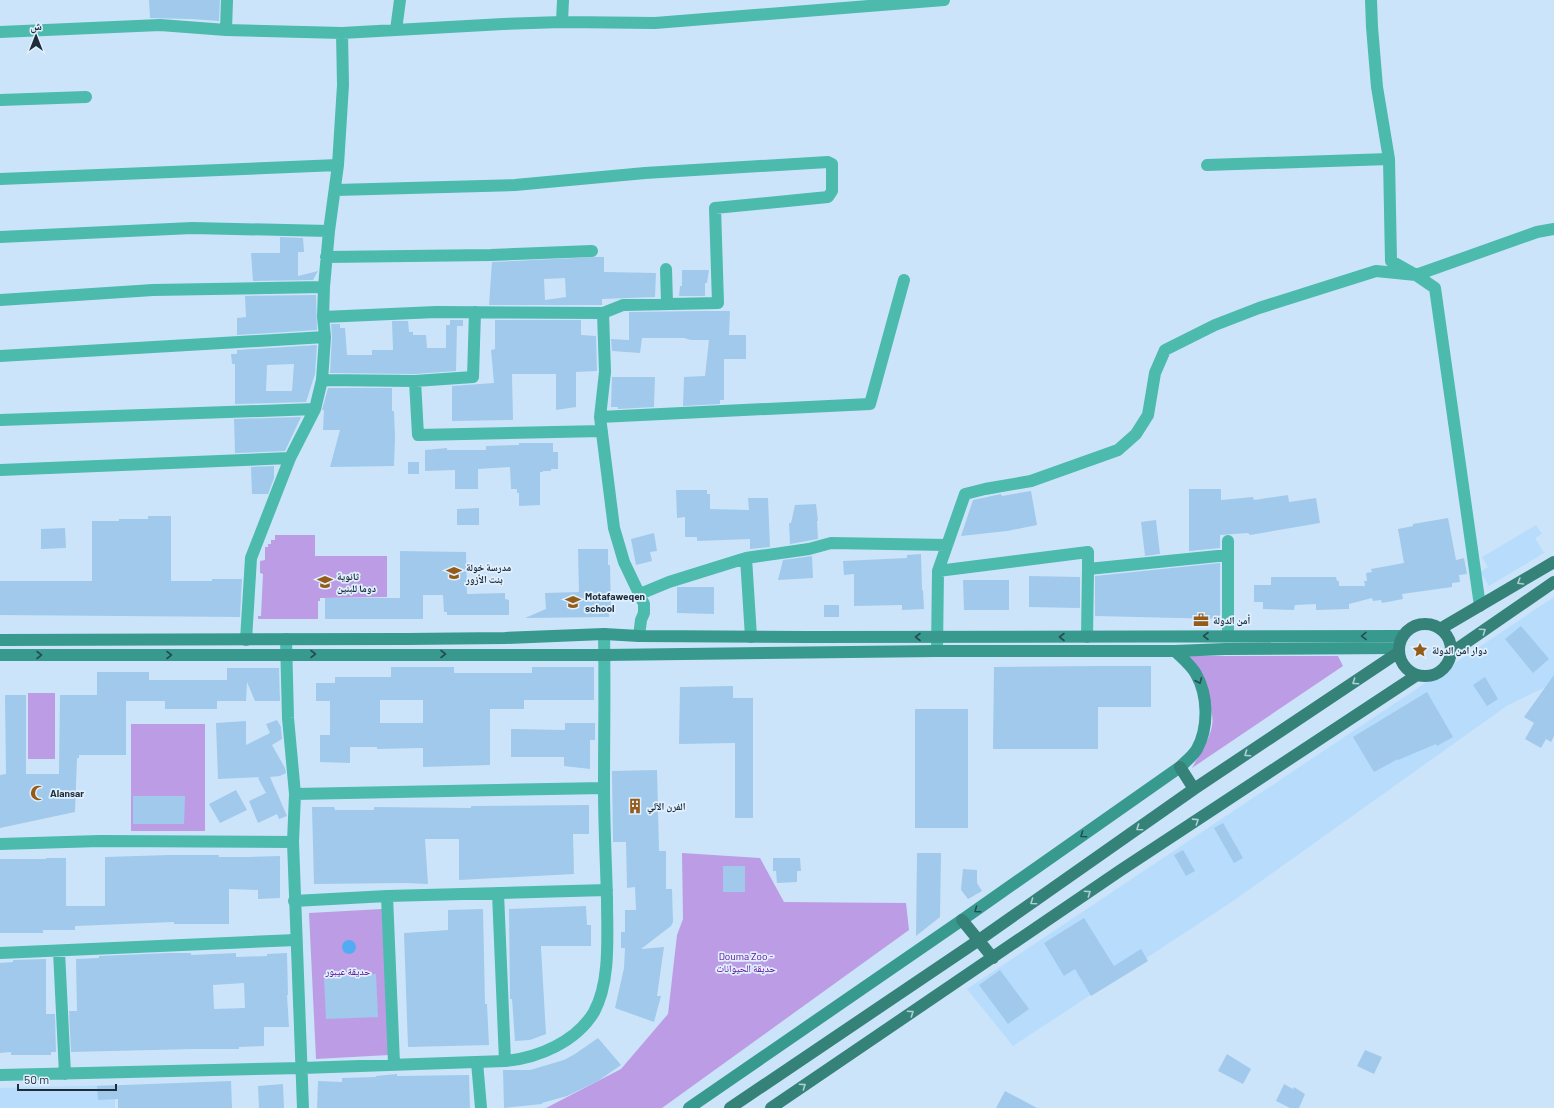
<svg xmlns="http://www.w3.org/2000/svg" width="1554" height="1108" font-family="Barlow,'Noto Naskh Arabic',sans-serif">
  <rect width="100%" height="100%" fill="#cce4f9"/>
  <path fill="#b7dcfc" d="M 1536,525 L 1542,534 L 1535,538 L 1544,553 L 1489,586 L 1480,572 L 1488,567 L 1482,557 Z
    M 1554,597 L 1554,683 L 1508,705 L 1233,901 L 1013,1046 L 967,989 Z
    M 115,1085 L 115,1108 L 0,1108 L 0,1088 Z"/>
  <path fill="#bd9ce6" d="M 275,535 L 315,535 L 315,556 L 387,556 L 387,597 L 320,598 L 320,601 L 318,601 L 318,619 L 258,619 L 258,616 L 261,616 L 263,574 L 260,573 L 260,561 L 265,560 L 265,547 L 268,547 L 268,544 L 271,544 L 271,540 L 275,540 Z
    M 1187,656 L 1338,656 L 1343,666 L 1192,768 C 1199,755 1209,741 1212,726 C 1216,704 1196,675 1187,656 Z
    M 28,693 L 55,693 L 55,759 L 28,759 Z
    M 131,724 L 205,724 L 205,831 L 131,831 Z
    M 682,853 L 760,858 L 784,902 L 906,903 L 909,930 L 662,1108 L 546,1108 L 621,1069 L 668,1014 L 677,935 L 683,919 Z
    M 382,909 L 389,1055 L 316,1059 L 309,913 Z"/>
  <path fill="#52acf1" d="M342 947a7 7 0 1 1 14 0a7 7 0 1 1-14 0Z"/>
  <path fill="#a1c9eb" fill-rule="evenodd" d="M 149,0 L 220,0 L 219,21 L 191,19 L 150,18 Z
    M 280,237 L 303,238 L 304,252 L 298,252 L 298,276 L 318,271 L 313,280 L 253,281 L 251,253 L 280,253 Z
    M 596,257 L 604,257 L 604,272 L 656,273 L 655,297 L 602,299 L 602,305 L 489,305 L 492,262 ZM 565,278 L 566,297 L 545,300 L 544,279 Z
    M 682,270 L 709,270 L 707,283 L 705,283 L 705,296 L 679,296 L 680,286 L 682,286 Z
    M 316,295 L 317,330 L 237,335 L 237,318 L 246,317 L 245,296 Z
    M 705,311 L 730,311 L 729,335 L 746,335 L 746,359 L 724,359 L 724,400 L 720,400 L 720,404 L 683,406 L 684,377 L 705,376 L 709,340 L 691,340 L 684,338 L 642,338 L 640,353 L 612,351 L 611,339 L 629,340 L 629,312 Z
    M 450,320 L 463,320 L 463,326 L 457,326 L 456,371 L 415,374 L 330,373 L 332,337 L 331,324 L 340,324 L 340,328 L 345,328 L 347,355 L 372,355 L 372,350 L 393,350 L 392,321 L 408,321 L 409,332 L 413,332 L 413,335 L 426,335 L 427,348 L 446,348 L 446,325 L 450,325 Z
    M 495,320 L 581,320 L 581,335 L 596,336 L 597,371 L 576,372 L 576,407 L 556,410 L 556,374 L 512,374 L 513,420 L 452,421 L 452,386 L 494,383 L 491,350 L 495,349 Z
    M 317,345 L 315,374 L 306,402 L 235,404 L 235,364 L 232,364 L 231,354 L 237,354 L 237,350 ZM 294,364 L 292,391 L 266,391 L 267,365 Z
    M 612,377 L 655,377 L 654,407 L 618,409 L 618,407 L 611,407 Z
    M 328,388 L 392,388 L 392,411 L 394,411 L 395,437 L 394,466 L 330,467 L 340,430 L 323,430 L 324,410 L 322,410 Z
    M 301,417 L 285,451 L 235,453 L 234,419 Z
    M 519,443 L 553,443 L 553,452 L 558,452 L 558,469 L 551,469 L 551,471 L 543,471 L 543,472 L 540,472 L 540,505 L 519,506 L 519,493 L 517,493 L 517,489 L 511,489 L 510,467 L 478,469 L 478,489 L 455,489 L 455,470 L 425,471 L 425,450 L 447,448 L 447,450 L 486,450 L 486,446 L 519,445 Z
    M 408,462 L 419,462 L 419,474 L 408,474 Z
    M 274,466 L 274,478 L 268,494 L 252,494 L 251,467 Z
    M 1189,489 L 1221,489 L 1221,500 L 1253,497 L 1254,500 L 1288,495 L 1289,502 L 1316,498 L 1320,523 L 1250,535 L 1248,533 L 1220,535 L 1220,548 L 1189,551 Z
    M 676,490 L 707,490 L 707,494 L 710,494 L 710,509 L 749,510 L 748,498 L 768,498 L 770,547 L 750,549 L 750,539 L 697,541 L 697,537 L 685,537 L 685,517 L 677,518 Z
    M 1031,491 L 1037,525 L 1007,531 L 961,536 L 973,500 L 1001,494 L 1002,496 Z
    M 816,504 L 818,521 L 817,521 L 818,539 L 790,544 L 789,523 L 791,523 L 795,505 Z
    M 479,508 L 479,525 L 457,525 L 457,509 Z
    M 148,516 L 171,516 L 171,581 L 212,581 L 212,579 L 242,579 L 240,617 L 0,615 L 0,581 L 92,581 L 92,521 L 119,521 L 119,519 L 148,519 Z
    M 1448,518 L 1456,560 L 1464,558 L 1467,574 L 1459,575 L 1460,582 L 1452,583 L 1452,587 L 1402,594 L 1403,599 L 1382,603 L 1381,600 L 1373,601 L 1372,598 L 1349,604 L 1349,609 L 1316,610 L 1316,604 L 1295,605 L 1294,610 L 1263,609 L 1263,602 L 1254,602 L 1254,585 L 1271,585 L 1271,577 L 1336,577 L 1337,581 L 1339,581 L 1339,586 L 1365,586 L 1364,581 L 1367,581 L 1366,573 L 1372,572 L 1371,569 L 1404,563 L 1398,529 L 1413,526 L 1413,524 Z
    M 1156,520 L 1160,554 L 1145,556 L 1141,522 Z
    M 65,528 L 66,548 L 41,549 L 41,529 Z
    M 654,533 L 657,551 L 650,552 L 652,561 L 636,565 L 631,539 Z
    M 578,549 L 608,549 L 608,565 L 610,565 L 611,611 L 609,612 L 609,617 L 525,618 L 546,609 L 545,593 L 579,592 Z
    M 400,551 L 466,552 L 467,594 L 505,593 L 505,599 L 509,600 L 509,615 L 447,615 L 447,612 L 444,612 L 443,595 L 423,595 L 423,619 L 325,619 L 325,598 L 400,598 Z
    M 921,554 L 922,590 L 923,590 L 924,609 L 902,610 L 902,605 L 854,606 L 854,574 L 844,575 L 843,561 L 907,558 L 907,555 Z
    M 812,556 L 813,578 L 778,580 L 783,560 Z
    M 1220,563 L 1220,619 L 1095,616 L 1095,576 Z
    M 1029,576 L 1080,577 L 1080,608 L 1029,607 Z
    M 963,580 L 1009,580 L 1009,610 L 964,610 Z
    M 677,587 L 714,587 L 714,614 L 677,613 Z
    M 824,605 L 839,605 L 839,617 L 824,617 Z
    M 1521,626 L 1549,659 L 1533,673 L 1505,639 Z
    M 1100,666 L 1151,666 L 1151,707 L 1098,707 L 1098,749 L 993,749 L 994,667 Z
    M 391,667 L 454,667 L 454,673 L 532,673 L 532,667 L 594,667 L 594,700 L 524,700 L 524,709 L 490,709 L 490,765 L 423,767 L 423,748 L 377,749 L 377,747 L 350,747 L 350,763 L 320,762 L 320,735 L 330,735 L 330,701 L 316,701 L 316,683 L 335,683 L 335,677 L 391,677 ZM 380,700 L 423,700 L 423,723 L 380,723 Z
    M 227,668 L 279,668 L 280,701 L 255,701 L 247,682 L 246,701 L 217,701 L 217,709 L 165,709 L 165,701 L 126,701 L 126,755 L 79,755 L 79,758 L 77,758 L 75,812 L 0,828 L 0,775 L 6,774 L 5,695 L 26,695 L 26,774 L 59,774 L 60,695 L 97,695 L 97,672 L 149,672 L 149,680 L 227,680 Z
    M 1554,675 L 1554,736 L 1551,742 L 1546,739 L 1541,748 L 1525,739 L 1534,723 L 1524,717 Z
    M 1485,677 L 1498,699 L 1487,706 L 1473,685 Z
    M 733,686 L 733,698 L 753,698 L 753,818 L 735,818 L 735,743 L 679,744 L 680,687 Z
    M 1427,692 L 1453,737 L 1437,746 L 1436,744 L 1398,760 L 1398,759 L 1374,772 L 1353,737 Z
    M 915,709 L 968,709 L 968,828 L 915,828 Z
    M 277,720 L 281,727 L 282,739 L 272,745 L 285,768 L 286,773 L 280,776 L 270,777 L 287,816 L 279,819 L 277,814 L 258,823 L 249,801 L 266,793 L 258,778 L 260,777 L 218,779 L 216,723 L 246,721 L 246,745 L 270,733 L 266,724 Z
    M 565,723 L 595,723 L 595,740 L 590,740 L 590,769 L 564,766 L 564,757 L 511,757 L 511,729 L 565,730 Z
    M 657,770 L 659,851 L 666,851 L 666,889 L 672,889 L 673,922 L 671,926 L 641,949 L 664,947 L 657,996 L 661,996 L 654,1022 L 615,1008 L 624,968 L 625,948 L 621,948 L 621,932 L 625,932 L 625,910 L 636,910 L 635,887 L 627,888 L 626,842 L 613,842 L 612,771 Z
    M 236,790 L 247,810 L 220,823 L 209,804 Z
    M 133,796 L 185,796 L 184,824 L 133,824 Z
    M 589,805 L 589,834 L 573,834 L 574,874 L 459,880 L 459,839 L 425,839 L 428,884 L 406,883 L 314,884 L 312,807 L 334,807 L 335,810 L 374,810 L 374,807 L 471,808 L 471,806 Z
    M 1223,823 L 1243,858 L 1234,863 L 1214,828 Z
    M 1183,850 L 1195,871 L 1186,876 L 1174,855 Z
    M 917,853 L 941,853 L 940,917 L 916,936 Z
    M 169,855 L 219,855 L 219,857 L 249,857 L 280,856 L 280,898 L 258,899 L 258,890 L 229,889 L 229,924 L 174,924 L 174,922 L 75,926 L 75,930 L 43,930 L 43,933 L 0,933 L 0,859 L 46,859 L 46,858 L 66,858 L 66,906 L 105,906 L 105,857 Z
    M 773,858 L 800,858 L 801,871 L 797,871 L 797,882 L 777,883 L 776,871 L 773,871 Z
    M 723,866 L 745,866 L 745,892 L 723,892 Z
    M 963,869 L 977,870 L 977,883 L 982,891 L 968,899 L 961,890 Z
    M 586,906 L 587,925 L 591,925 L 591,946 L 541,946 L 541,948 L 546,1034 L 530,1040 L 515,1041 L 512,999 L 510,999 L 509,909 Z
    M 483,909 L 485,1004 L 487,1004 L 489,1045 L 408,1047 L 404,933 L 448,930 L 448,910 Z
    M 1084,918 L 1114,966 L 1141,949 L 1148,961 L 1091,996 L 1075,969 L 1064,976 L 1044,943 Z
    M 169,953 L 191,953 L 191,955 L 236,953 L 236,957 L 267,956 L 267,954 L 287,953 L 288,995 L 287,995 L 289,1027 L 264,1027 L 264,1046 L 239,1047 L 239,1049 L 193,1049 L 71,1052 L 69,1011 L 77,1011 L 76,959 L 99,958 L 99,956 ZM 244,983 L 245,1008 L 214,1009 L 213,985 Z
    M 46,959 L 46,1014 L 55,1014 L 56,1052 L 51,1052 L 51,1055 L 11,1055 L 11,1052 L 0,1053 L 0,963 L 13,962 L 13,960 Z
    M 1000,970 L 1029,1009 L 1008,1024 L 979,985 Z
    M 376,974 L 378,1017 L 326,1019 L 324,977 Z
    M 598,1038 L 621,1065 L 598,1081 L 567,1096 L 542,1103 L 542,1104 L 504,1108 L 503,1070 L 530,1070 L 564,1060 L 575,1054 Z
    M 1365,1050 L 1382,1057 L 1374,1074 L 1357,1066 Z
    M 1227,1054 L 1251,1069 L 1243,1084 L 1218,1071 Z
    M 397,1074 L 397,1076 L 469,1075 L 470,1108 L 317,1108 L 318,1081 L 342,1082 L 342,1078 L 376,1077 L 376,1076 Z
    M 231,1081 L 232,1108 L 118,1108 L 118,1099 L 98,1100 L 97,1086 Z
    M 283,1084 L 284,1108 L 259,1108 L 258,1086 Z
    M 1284,1084 L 1293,1089 L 1294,1087 L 1305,1094 L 1299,1108 L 1290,1108 L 1276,1101 Z
    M 1005,1091 L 1037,1108 L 996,1108 Z"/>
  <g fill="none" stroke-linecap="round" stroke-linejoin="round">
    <path stroke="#4cbaac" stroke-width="12" d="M 1371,0 L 1372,27 L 1377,87 L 1389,159 L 1391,261 L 1416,275 L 1435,288 L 1480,606
      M 562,22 L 563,0
      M 226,30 L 227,0
      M 396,30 L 400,0
      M 0,32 L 160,25 L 226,30 L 342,33 L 503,24 L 562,22 L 655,23 L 944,0
      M 0,100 L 86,97
      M 1207,165 L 1389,159
      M 0,179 L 338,165
      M 0,237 L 192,228 L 329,231
      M 326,257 L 491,255 L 592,251
      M 666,269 L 667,303
      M 0,300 L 153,290 L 324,287
      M 323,317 L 436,312 L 603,313 L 623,305 L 718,303 L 715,208 L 828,197 L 832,191 L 832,164 L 828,162 L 645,173 L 515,185 L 336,190
      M 0,356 L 325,337
      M 322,380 L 415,381 L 418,435 L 602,431
      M 415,381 L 473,377 L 475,312
      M 600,417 L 605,372 L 603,313
      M 0,420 L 315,409
      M 0,470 L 290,458
      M 1228,541 L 1228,636
      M 746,558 L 751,637
      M 938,571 L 1088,552 L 1088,569
      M 640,594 L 669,582 L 746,558 L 809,549 L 831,543 L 947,545
      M 639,636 L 641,620 L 644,613 L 644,604 L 624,562 L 614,528 L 600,417 L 870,404 L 904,280
      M 1087,637 L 1088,569 L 1228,555
      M 286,639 L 288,718 L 295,794 L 293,842 L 303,1108
      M 246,640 L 251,558 L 290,458 L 315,409 L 322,380 L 325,337 L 323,317 L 324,287 L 329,231 L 338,165 L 343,85 L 342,33
      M 937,651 L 938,571 L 965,494 L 985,489 L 1031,481 L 1118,450 L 1136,434 L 1148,415 L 1155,373 L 1165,350 L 1215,325 L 1259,308 L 1376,271 L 1416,275 L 1537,232 L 1554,229
      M 295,794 L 604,788
      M 0,844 L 100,841 L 293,842
      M 498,893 L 505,1061
      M 387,896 L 394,1064
      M 294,901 L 387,896 L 607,890
      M 59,951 L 65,1074
      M 0,953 L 296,940
      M 0,1075 L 302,1068 L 505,1061 C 538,1058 576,1042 594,1012 C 611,981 607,934 607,899 C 606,862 604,825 604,788 C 604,736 605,685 604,634"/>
    <path stroke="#4cbaac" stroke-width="12" d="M 477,1062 L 481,1108"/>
    <path stroke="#389a8e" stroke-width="12" d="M 0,640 L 406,639 L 505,638 L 604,634 L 639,636 L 808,637 L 1403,636
      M 0,655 L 604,655 L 937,651 L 1175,651 L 1225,649 L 1398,648
      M 689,1108 L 962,920 L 1180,767 C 1186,761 1193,756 1197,749 C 1209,727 1208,695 1196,674 C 1191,665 1182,658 1175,651"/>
    <path stroke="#358279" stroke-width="12" d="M1399 650a26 26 0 1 1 52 0a26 26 0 1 1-52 0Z
      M 1440,629 L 1554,562
      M 1451,653 L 1554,582
      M 1180,767 L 1194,789
      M 962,920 L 993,958
      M 730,1108 L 979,940 L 1194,789 L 1399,652
      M 771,1108 L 1121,870 L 1417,675"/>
  </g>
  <defs><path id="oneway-chevron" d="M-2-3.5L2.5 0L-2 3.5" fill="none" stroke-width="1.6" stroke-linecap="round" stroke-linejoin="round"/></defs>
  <g stroke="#adcfd6">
    <use href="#oneway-chevron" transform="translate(1520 582) rotate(149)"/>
    <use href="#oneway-chevron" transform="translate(1483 631) rotate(-35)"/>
    <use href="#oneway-chevron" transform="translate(1355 682) rotate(146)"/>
    <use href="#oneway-chevron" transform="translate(1247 754) rotate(146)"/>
    <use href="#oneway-chevron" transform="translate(1196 821) rotate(-33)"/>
    <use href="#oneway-chevron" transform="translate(1139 828) rotate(145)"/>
    <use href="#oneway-chevron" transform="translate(1088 893) rotate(-34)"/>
    <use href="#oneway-chevron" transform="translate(1033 902) rotate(145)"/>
    <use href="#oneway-chevron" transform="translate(911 1013) rotate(-34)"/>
    <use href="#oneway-chevron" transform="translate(803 1086) rotate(-34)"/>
  </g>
  <g stroke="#254e53">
    <use href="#oneway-chevron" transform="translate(1206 636) rotate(180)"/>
    <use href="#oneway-chevron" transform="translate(1364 636) rotate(179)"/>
    <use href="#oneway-chevron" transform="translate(918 637) rotate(180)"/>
    <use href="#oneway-chevron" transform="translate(1062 637) rotate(180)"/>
    <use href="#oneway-chevron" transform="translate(313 654)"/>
    <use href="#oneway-chevron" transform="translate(443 654)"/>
    <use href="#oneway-chevron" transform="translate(39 655)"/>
    <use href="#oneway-chevron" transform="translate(169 655)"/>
    <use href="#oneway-chevron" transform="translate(1199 681) rotate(67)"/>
    <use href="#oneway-chevron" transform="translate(1083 835) rotate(145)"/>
    <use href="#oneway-chevron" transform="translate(977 910) rotate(145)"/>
  </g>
  <defs>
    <g id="school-bare" transform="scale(1.2)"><path d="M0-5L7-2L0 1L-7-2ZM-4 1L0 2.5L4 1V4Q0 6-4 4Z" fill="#955b18" stroke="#e0f0fe" stroke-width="2.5" paint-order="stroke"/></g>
    <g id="office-bare" transform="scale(1.2)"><path d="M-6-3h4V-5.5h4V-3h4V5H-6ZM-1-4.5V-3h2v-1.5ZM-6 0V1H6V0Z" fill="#955b18" stroke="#e0f0fe" stroke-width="2.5" paint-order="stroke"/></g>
    <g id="sight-bare" transform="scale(1.2)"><path d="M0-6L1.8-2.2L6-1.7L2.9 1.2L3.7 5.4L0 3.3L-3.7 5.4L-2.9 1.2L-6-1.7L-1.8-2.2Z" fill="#955b18" stroke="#e0f0fe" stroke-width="2.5" paint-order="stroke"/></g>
    <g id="mosque-bare" transform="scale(1.2)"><path d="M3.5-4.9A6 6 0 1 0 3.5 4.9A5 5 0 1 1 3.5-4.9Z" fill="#955b18" stroke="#e0f0fe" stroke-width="2.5" paint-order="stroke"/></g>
    <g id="building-bare" transform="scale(1.2)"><path d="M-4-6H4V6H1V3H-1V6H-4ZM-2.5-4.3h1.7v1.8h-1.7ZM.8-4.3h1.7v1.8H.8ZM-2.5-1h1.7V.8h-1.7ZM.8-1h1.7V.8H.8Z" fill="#955b18" stroke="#e0f0fe" stroke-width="2.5" paint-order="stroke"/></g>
  </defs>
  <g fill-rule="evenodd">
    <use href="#school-bare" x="454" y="573"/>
    <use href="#school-bare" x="325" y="582"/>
    <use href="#school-bare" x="573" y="602"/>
    <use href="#office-bare" x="1201" y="620"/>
    <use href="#sight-bare" x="1420" y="650"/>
    <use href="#mosque-bare" x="38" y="793"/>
    <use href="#building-bare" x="635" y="806"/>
  </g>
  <g text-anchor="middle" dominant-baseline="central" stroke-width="3.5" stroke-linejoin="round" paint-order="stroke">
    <g font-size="10" font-weight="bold" fill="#1d2d3a" stroke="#e0f0fe" text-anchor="start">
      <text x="466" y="567">مدرسة خولة<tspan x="466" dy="12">بنت الأزور</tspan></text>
      <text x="337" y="576">ثانوية<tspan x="337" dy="12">دوما للبنين</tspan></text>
      <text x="585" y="596">Motafaweqen<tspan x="585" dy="12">school</tspan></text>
      <text x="1213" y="620">أمن الدولة</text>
      <text x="1432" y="650">دوار امن الدولة</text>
      <text x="50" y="793">Alansar</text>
      <text x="647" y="806">الفرن الآلي</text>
    </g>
    <g font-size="10" fill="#590091" stroke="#e0f0fe">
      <text x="746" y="956">Douma Zoo -<tspan x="746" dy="12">حديقة الحيوانات</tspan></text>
      <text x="348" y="971">حديقة عيبور</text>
    </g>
  </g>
  <g transform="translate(36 36)" stroke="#e0f0fe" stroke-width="3" paint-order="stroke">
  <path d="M0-3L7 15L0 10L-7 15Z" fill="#1d2d3a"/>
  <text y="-6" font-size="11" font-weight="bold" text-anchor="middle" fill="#1d2d3a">ش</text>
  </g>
  <path d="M18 1084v6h98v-6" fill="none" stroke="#1d2d3a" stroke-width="2"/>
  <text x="24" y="1084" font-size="12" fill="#1d2d3a" stroke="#e0f0fe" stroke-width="3" paint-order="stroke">50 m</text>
</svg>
